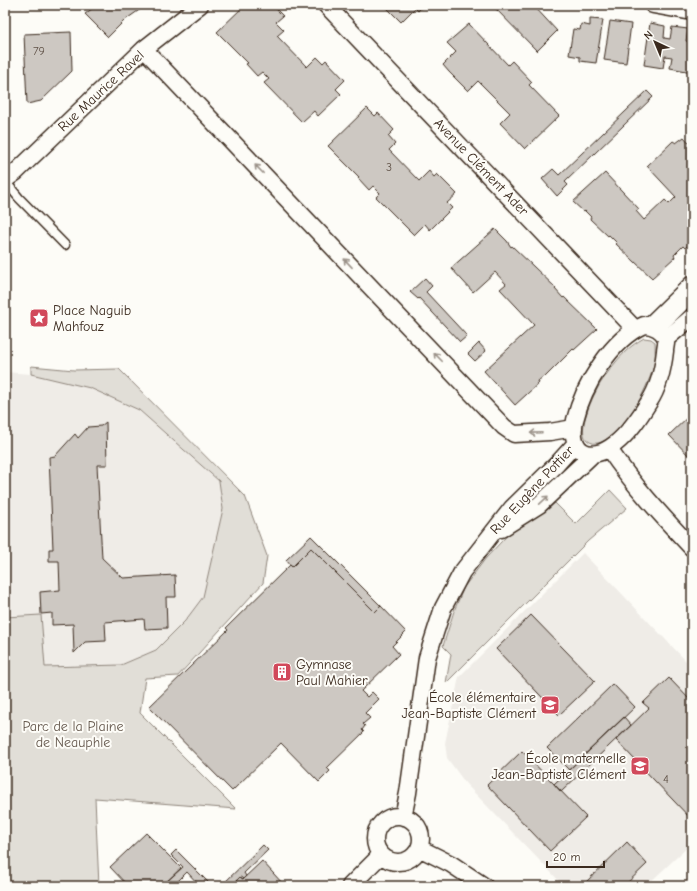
<svg xmlns="http://www.w3.org/2000/svg" width="697" height="891" font-family="'Comic Neue',sans-serif">
  <rect width="100%" height="100%" fill="#fdfcf7"/>
  <filter id="ink" filterUnits="userSpaceOnUse"><feTurbulence type="fractalNoise" baseFrequency=".025" numOctaves="2"/><feDisplacementMap in="SourceGraphic" scale="8" xChannelSelector="R" yChannelSelector="G"/><feConvolveMatrix kernelMatrix="1 2 1 2 8 2 1 2 1" color-interpolation-filters="sRGB"/></filter>
  <g filter="url(#ink)">
    <path fill="#efece7" d="M 5,372 L 31,374 L 90,388 L 139,410 L 219,481 L 223,509 L 203,597 L 185,621 L 156,650 L 121,665 L 44,667 L 41,615 L 5,616 Z
      M 583,553 L 686,661 L 692,656 L 692,843 L 646,886 L 564,886 L 466,784 L 447,758 L 445,743 L 459,677 Z"/>
    <path fill="#e1ded7" stroke="#8e847a" d="M 644,338 L 651,339 L 655,342 C 655,350 656,359 654,366 C 650,379 644,391 638,403 C 631,415 603,455 587,440 C 576,430 594,394 600,384 C 607,373 615,362 625,352 C 631,346 637,342 644,338 Z
      M 31,366 L 74,370 L 119,369 L 245,496 L 267,556 L 263,583 L 178,676 L 145,678 L 140,713 L 236,809 L 95,798 L 99,886 L 5,886 L 5,617 L 41,615 L 45,667 L 121,665 L 156,650 L 185,621 L 203,597 L 223,509 L 219,481 L 139,410 L 90,388 L 31,374 Z
      M 610,490 L 627,508 L 588,541 L 446,683 L 451,654 L 443,646 L 454,611 L 464,587 L 486,558 L 516,526 L 547,510 L 555,503 L 576,524 Z"/>
    <path fill="#cdc8c2" stroke="#3b2a1e" d="M 97,5 L 144,5 L 145,6 L 125,20 L 108,37 L 85,14 Z
      M 245,5 L 272,5 L 283,16 L 276,22 L 284,30 L 277,36 L 307,67 L 317,57 L 323,63 L 326,60 L 345,80 L 336,89 L 341,94 L 318,116 L 314,111 L 302,122 L 264,83 L 269,79 L 262,72 L 257,76 L 246,64 L 248,63 L 217,32 Z
      M 384,5 L 424,5 L 418,11 L 415,8 L 401,22 Z
      M 492,5 L 533,5 L 557,31 L 537,51 Z
      M 590,19 L 603,20 L 596,63 L 580,61 L 580,57 L 569,55 L 573,29 L 580,30 L 581,24 L 590,26 Z
      M 610,21 L 631,24 L 626,63 L 604,60 Z
      M 650,23 L 665,26 L 664,38 L 670,39 L 672,27 L 688,29 L 686,41 L 692,42 L 692,72 L 670,68 L 672,57 L 665,56 L 663,68 L 644,65 Z
      M 469,24 L 508,65 L 512,61 L 532,82 L 529,85 L 559,116 L 525,149 L 500,123 L 510,113 L 478,81 L 468,91 L 449,72 L 443,65 L 456,52 L 447,43 Z
      M 71,32 L 72,71 L 41,101 L 27,104 L 24,34 Z
      M 647,91 L 653,97 L 565,182 L 568,185 L 557,196 L 542,179 L 553,169 L 559,175 Z
      M 367,108 L 375,116 L 378,113 L 394,130 L 388,136 L 395,144 L 389,150 L 419,181 L 429,171 L 434,177 L 437,174 L 457,194 L 447,203 L 452,208 L 430,230 L 425,224 L 414,235 L 376,197 L 380,193 L 373,186 L 369,190 L 358,178 L 359,177 L 328,146 Z
      M 684,137 L 692,146 L 692,241 L 685,248 L 683,246 L 674,255 L 675,257 L 652,278 L 616,244 L 617,243 L 609,235 L 608,236 L 590,219 L 591,217 L 585,211 L 584,212 L 573,202 L 605,173 L 639,209 L 636,211 L 644,220 L 665,200 L 669,204 L 676,197 L 647,166 L 673,141 L 676,143 Z
      M 495,229 L 507,241 L 511,247 L 512,246 L 556,288 L 555,289 L 563,298 L 564,297 L 597,329 L 574,350 L 573,349 L 545,377 L 544,376 L 538,381 L 539,383 L 515,405 L 484,371 L 534,325 L 500,289 L 506,284 L 495,272 L 473,292 L 451,268 Z
      M 425,278 L 432,286 L 426,292 L 467,336 L 460,342 L 419,298 L 418,299 L 410,292 Z
      M 479,343 L 486,351 L 475,361 L 468,354 Z
      M 692,413 L 692,459 L 669,435 Z
      M 106,422 L 107,465 L 97,465 L 102,558 L 123,578 L 175,575 L 176,597 L 166,597 L 167,628 L 145,629 L 144,619 L 105,622 L 106,641 L 85,642 L 74,653 L 73,624 L 52,625 L 52,613 L 41,614 L 40,592 L 60,590 L 59,561 L 49,561 L 49,549 L 53,549 L 49,457 L 55,456 L 75,434 L 78,438 L 88,427 L 101,426 Z
      M 311,536 L 381,606 L 375,612 L 311,548 L 292,567 L 286,560 Z
      M 311,548 L 375,612 L 381,606 L 406,632 L 392,646 L 399,654 L 361,691 L 367,697 L 372,692 L 379,699 L 365,713 L 370,718 L 363,724 L 365,726 L 362,730 L 364,732 L 327,768 L 330,771 L 319,782 L 281,743 L 232,791 L 149,707 L 228,630 L 226,628 L 290,565 L 292,567 Z
      M 531,615 L 595,681 L 559,715 L 496,649 Z
      M 669,678 L 692,702 L 692,820 L 616,740 L 649,708 L 643,703 Z
      M 613,684 L 635,707 L 569,770 L 547,748 Z
      M 624,717 L 631,725 L 561,792 L 554,784 Z
      M 522,751 L 586,817 L 550,851 L 487,785 Z
      M 146,833 L 181,868 L 164,884 L 162,882 L 158,886 L 128,886 L 110,867 Z
      M 627,842 L 647,864 L 624,886 L 584,886 L 583,885 Z
      M 263,845 L 268,850 L 244,873 L 246,876 L 243,879 L 240,877 L 231,886 L 221,886 Z
      M 176,850 L 212,886 L 200,886 L 187,872 L 173,886 L 158,886 L 162,882 L 164,884 L 183,867 L 171,855 Z
      M 262,861 L 284,885 L 283,886 L 231,886 L 240,877 L 243,879 Z"/>
    <g fill="none" stroke-linecap="round" stroke-linejoin="round">
      <g stroke="#3b2a1e" stroke-width="11">
        <path id="lane" d="M 5,181 L 19,198 L 65,245
          M 660,330 L 692,298"/>
      </g>
      <g stroke="#3b2a1e" stroke-width="19">
        <path id="street" d="M 326,5 L 635,329
          M 653,5 L 692,12
          M 144,49 L 504,427 L 514,434 L 550,432 L 574,428
          M 5,180 L 16,172 L 144,49 L 200,5
          M 644,325 C 653,325 663,330 666,339 C 667,342 665,347 665,351 C 663,369 659,387 649,402 C 639,418 629,433 615,444 C 590,464 568,452 575,420 C 583,387 611,339 644,325 Z
          M 650,325 L 692,284
          M 666,339 L 692,317
          M 609,449 C 633,485 662,516 692,548
          M 501,529 L 539,505 L 593,454
          M375 839a23 23 0 1 1 46 0a23 23 0 1 1-46 0Z
          M 403,817 L 408,793 L 427,658 L 443,608 L 462,572 L 512,508 L 557,464 L 576,443
          M 419,848 L 451,864 L 484,886
          M 350,886 L 381,855"/>
      </g>
      <use href="#lane" stroke="#fdfcf7" stroke-width="8"/>
      <use href="#street" stroke="#fdfcf7" stroke-width="16"/>
    </g>
    <defs><path id="oneway-shaft" d="M-6 0H5M1.5-3L5.5 0L1.5 3" fill="none" stroke-width="1.6" stroke-linecap="round" stroke-linejoin="round"/></defs>
    <g stroke="#9c938a">
      <use href="#oneway-shaft" transform="translate(259 169) rotate(-134)"/>
      <use href="#oneway-shaft" transform="translate(348 263) rotate(-133)"/>
      <use href="#oneway-shaft" transform="translate(438 357) rotate(-134)"/>
      <use href="#oneway-shaft" transform="translate(536 433) rotate(178)"/>
      <use href="#oneway-shaft" transform="translate(544 500) rotate(-43)"/>
    </g>
  </g>
  <defs>
    <g id="sight-square" transform="scale(1)"><rect x="-9" y="-9" width="18" height="18" rx="4" fill="#d1495b" stroke="#fdfcf7"/><path d="M0-6L1.8-2.2L6-1.7L2.9 1.2L3.7 5.4L0 3.3L-3.7 5.4L-2.9 1.2L-6-1.7L-1.8-2.2Z" fill="#fff"/></g>
    <g id="building-square" transform="scale(1)"><rect x="-9" y="-9" width="18" height="18" rx="4" fill="#d1495b" stroke="#fdfcf7"/><path d="M-4-6H4V6H1V3H-1V6H-4ZM-2.5-4.3h1.7v1.8h-1.7ZM.8-4.3h1.7v1.8H.8ZM-2.5-1h1.7V.8h-1.7ZM.8-1h1.7V.8H.8Z" fill="#fff"/></g>
    <g id="school-square" transform="scale(1)"><rect x="-9" y="-9" width="18" height="18" rx="4" fill="#d1495b" stroke="#fdfcf7"/><path d="M0-5L7-2L0 1L-7-2ZM-4 1L0 2.5L4 1V4Q0 6-4 4Z" fill="#fff"/></g>
  </defs>
  <g fill-rule="evenodd">
    <use href="#sight-square" x="39" y="318"/>
    <use href="#building-square" x="282" y="672"/>
    <use href="#school-square" x="550" y="705"/>
    <use href="#school-square" x="640" y="766"/>
  </g>
  <g text-anchor="middle" dominant-baseline="central" stroke-width="4" stroke-linejoin="round" paint-order="stroke">
    <g font-size="12" fill="#605247">
      <text x="39" y="51">79</text>
      <text x="389" y="167">3</text>
      <text x="666" y="779">4</text>
    </g>
    <g font-size="14" fill="#3b2a1e" stroke="#fdfcf7">
      <text transform="translate(101 91) rotate(-43)">Rue Maurice Ravel</text>
      <text transform="translate(481 167) rotate(46)">Avenue Clément Ader</text>
      <text transform="translate(532 490) rotate(-47)">Rue Eugène Pottier</text>
    </g>
    <g font-size="14" fill="#3b2a1e" stroke="#fdfcf7" text-anchor="start">
      <text x="53" y="310">Place Naguib<tspan x="53" dy="16">Mahfouz</tspan></text>
      <text x="296" y="664">Gymnase<tspan x="296" dy="16">Paul Mahier</tspan></text>
      <text x="536" y="697" text-anchor="end">École élémentaire<tspan x="536" dy="16">Jean-Baptiste Clément</tspan></text>
      <text x="626" y="758" text-anchor="end">École maternelle<tspan x="626" dy="16">Jean-Baptiste Clément</tspan></text>
    </g>
    <g font-size="14" fill="#64574c" stroke="#fdfcf7">
      <text x="73" y="726">Parc de la Plaine<tspan x="73" dy="16">de Neauphle</tspan></text>
    </g>
  </g>
  <rect width="697" height="891" fill="none" stroke="#fdfcf7" stroke-width="20"/>
  <rect x="10" y="10" width="677" height="871" fill="none" stroke="#3b2a1e" stroke-width="1.5" filter="url(#ink)"/>
  <g transform="translate(655 42) rotate(316)" stroke="#fdfcf7" stroke-width="3" paint-order="stroke">
  <path d="M0-3L7 15L0 10L-7 15Z" fill="#3b2a1e"/>
  <text y="-6" font-size="11" font-weight="bold" text-anchor="middle" fill="#3b2a1e">N</text>
  </g>
  <path d="M547 861v6h57v-6" fill="none" stroke="#3b2a1e" stroke-width="2"/>
  <text x="553" y="861" font-size="12" fill="#3b2a1e" stroke="#fdfcf7" stroke-width="3" paint-order="stroke">20 m</text>
</svg>
